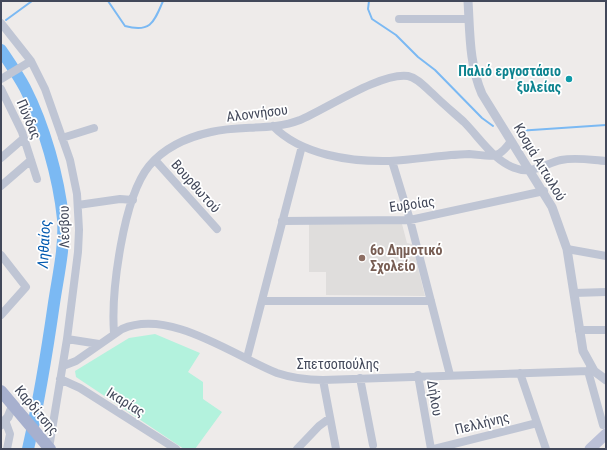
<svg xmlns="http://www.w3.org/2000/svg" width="607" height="450" font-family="'Roboto Condensed',sans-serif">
  <rect width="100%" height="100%" fill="#eeebea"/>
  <path fill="#dfdddc" d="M 309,224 L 402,224 L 407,243 L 412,244 L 425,296 L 326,295 L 326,272 L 309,272 Z"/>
  <path fill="#b3f2dd" d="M 155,334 L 200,353 L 188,372 L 203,382 L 203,399 L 222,412 L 195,449 L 184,449 L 76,377 L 75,371 L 129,338 Z"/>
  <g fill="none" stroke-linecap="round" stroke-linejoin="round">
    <path stroke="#7bb9f3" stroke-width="2" d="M 108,1 L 125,26 C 151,33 154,22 163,1
      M 369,1 L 368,9 L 372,19 L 396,35 L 418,57 L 435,70 L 482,118 L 493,126
      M 6,20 L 32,1
      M 517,131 L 606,125"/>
    <path stroke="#7bb9f3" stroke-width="12" d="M 1,50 C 9,62 18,75 25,88 C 44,125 59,178 63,219 C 65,247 58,276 54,303 C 47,352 39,401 28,449"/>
    <path stroke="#bfc5d4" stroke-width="8" d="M 399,19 L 469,19
      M 1,23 L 31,61 L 45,89 L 70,160 L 77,194 L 79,230 L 78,252 L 67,339 L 49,448
      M 1,79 L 31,61
      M 1,89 L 22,132 L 37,179
      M 273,126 C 301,155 351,162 390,161 C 410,160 430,157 451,155 C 457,155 463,154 469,154 C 490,155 497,162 511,141
      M 62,138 L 94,128
      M 1,158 L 24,138
      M 155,160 L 217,229
      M 392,161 L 410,220 L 450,375
      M 1,186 L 31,160
      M 78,205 L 120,199 L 133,200
      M 282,221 L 410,220 L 544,191
      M 567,249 L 606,256
      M 1,255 L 26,287 L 1,315
      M 574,293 L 606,292
      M 262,301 L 431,301
      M 579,330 L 606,330
      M 114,333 C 111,292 123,198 149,166 C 164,148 188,137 211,132 C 240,125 272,131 300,120 C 326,109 381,72 408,76 C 418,78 426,88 433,94 C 443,104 454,113 464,122 C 480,138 495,163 518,169 C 532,174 547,163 561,160 C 576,157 591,160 606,161
      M 67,339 L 99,344
      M 247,358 L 302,146
      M 63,366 L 76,361 L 122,329 C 170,308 234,356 277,373 C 292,378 307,380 323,380 L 588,371
      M 591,367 L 588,371 L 603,425
      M 520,373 L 546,449
      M 418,375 L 431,449
      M 360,378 L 373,445
      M 60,379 L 80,388 L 176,449
      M 323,380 L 336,449
      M 5,420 L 10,434 L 7,449
      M 297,449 L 319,426 L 330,418
      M 434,449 L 537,423"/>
    <path stroke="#bfc5d4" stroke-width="9" d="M 468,1 C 470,32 469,64 482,94 L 552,207 L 567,249 L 583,351 L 594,371 L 606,380
      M 1,425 L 8,417 L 13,405"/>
    <path stroke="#bbc0d7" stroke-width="11" d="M 590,449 L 606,434"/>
    <path stroke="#a7b0ce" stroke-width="12" d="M 1,391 L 50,449"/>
  </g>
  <circle fill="#0f9aa8" stroke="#fff" stroke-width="1.5" cx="569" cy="79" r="4"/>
  <circle fill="#8d6e63" stroke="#fff" stroke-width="1.5" cx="362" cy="258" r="4"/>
  <g text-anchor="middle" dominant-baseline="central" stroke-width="3.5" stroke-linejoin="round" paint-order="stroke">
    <g font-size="14" font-weight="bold" fill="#0d838f" stroke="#fff" text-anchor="end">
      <text x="561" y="71">Παλιό εργοστάσιο<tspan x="561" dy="16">ξυλείας</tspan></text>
    </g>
    <g font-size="14" fill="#42485a" stroke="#fff">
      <text transform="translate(257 113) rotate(-7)">Αλοννήσου</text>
      <text transform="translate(29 119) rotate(67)">Πύνδας</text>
      <text transform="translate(540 162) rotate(59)">Κοσμά Αιτωλού</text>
      <text transform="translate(196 186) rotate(48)">Βουρθωτού</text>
      <text transform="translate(412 204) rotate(-8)">Ευβοίας</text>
      <text transform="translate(64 227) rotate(-91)">Λέσβου</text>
      <text x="338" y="364">Σπετσοπούλης</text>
      <text transform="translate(435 398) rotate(80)">Δήλου</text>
      <text transform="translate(126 402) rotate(32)">Ικαρίας</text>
      <text transform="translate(37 410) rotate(50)">Καρδίτσης</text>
      <text transform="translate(482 423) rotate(-14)">Πελλήνης</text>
    </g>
    <g font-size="14" font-weight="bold" fill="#785e54" stroke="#fff" text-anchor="start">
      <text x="370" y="250">6ο Δημοτικό<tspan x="370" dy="16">Σχολείο</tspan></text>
    </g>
    <g font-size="15" font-style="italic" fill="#0059af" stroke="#fff">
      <text transform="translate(44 244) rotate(-87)">Ληθαίος</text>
    </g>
  </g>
  <rect width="607" height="450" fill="none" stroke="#42485a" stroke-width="4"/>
</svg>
